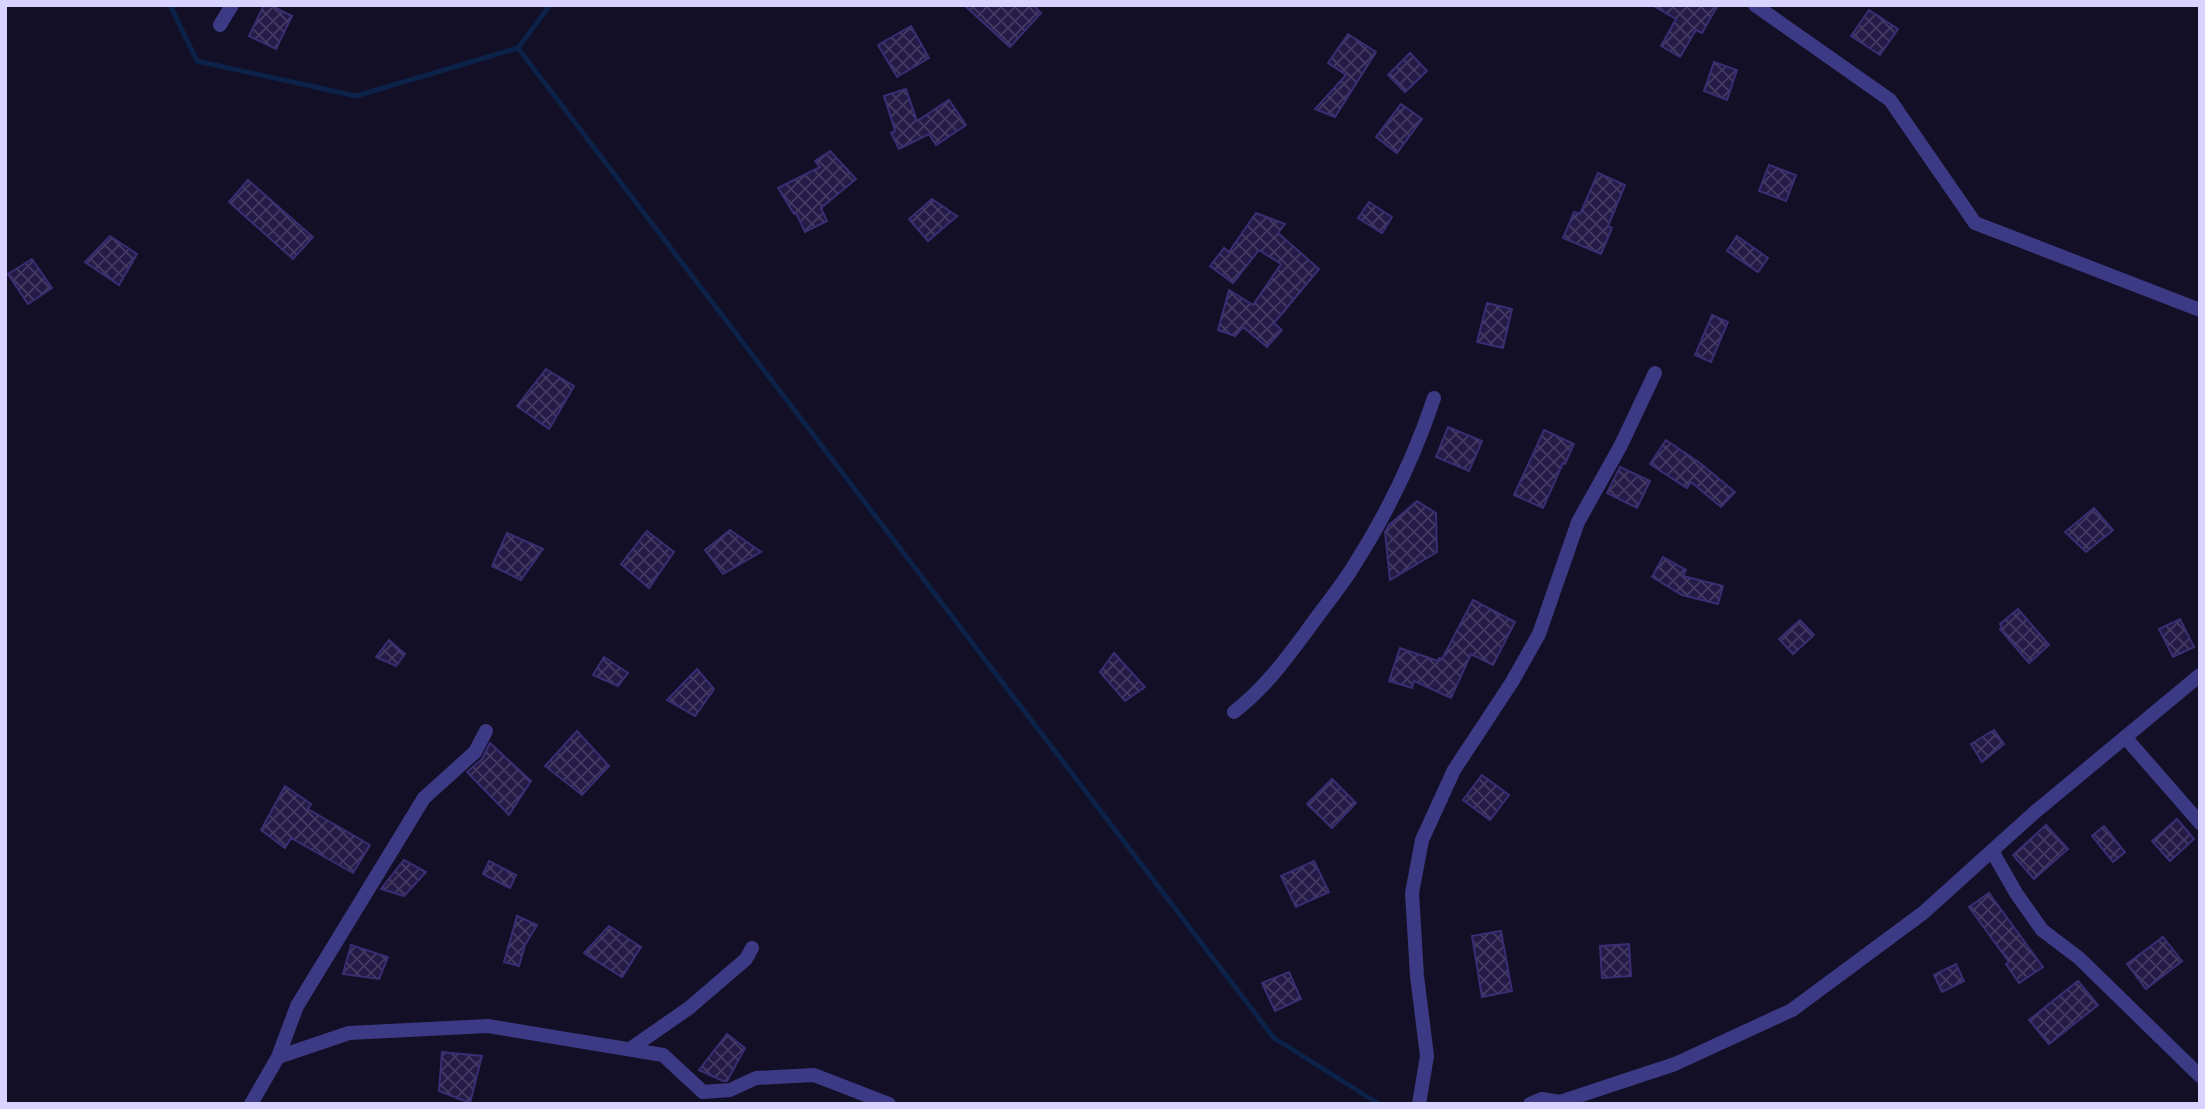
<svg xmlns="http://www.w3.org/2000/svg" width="2205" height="1109" font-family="Signika,sans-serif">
  <defs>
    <pattern id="building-cross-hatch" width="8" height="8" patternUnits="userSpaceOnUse" patternTransform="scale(1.75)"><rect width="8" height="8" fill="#241b47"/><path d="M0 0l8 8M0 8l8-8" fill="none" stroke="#433b63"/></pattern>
  </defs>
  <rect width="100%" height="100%" fill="#130f26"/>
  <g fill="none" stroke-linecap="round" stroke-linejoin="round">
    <path stroke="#0c2248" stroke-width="5" d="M 170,5 L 197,61 L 356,96 L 518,48 L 1274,1038 L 1379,1104
      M 518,48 L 550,5"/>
  </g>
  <path fill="url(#building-cross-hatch)" stroke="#3b2d73" stroke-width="2" d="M 264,5 L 270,5 L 292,16 L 276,49 L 249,36 Z
    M 964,5 L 1033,5 L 1041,13 L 1010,47 Z
    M 1652,5 L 1718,5 L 1702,33 L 1696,30 L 1680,57 L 1661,46 L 1676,19 Z
    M 1869,10 L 1898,29 L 1880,55 L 1851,36 Z
    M 911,26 L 929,58 L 897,77 L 878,45 Z
    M 1348,34 L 1376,52 L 1335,117 L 1315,109 L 1346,75 L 1328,63 Z
    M 1410,53 L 1427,71 L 1405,92 L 1388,75 Z
    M 1714,62 L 1737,70 L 1727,100 L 1704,91 Z
    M 906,89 L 917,121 L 949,100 L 966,125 L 936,145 L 929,134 L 899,149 L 891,133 L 895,131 L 884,96 Z
    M 1401,104 L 1422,119 L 1397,153 L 1376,137 Z
    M 830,151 L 856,179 L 821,208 L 827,221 L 805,232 L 796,213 L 794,214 L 778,188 L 820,167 L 815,161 Z
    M 1769,165 L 1796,175 L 1786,201 L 1759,191 Z
    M 1598,173 L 1625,185 L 1608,226 L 1612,228 L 1601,254 L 1563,238 L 1574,212 L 1580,214 Z
    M 248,180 L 313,237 L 293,259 L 229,202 Z
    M 932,199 L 957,216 L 928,241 L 909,219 Z
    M 1369,202 L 1392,217 L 1382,233 L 1358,218 Z
    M 1256,213 L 1285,224 L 1278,233 L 1319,269 L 1274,323 L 1282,330 L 1267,347 L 1243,327 L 1235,336 L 1218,330 L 1229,290 L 1253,305 L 1281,264 L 1259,250 L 1233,283 L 1210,266 L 1224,248 L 1229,252 Z
    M 110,236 L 137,254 L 119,285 L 85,262 Z
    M 1737,236 L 1768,258 L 1758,272 L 1727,251 Z
    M 32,259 L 52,288 L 28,304 L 8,274 Z
    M 1487,303 L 1512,309 L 1503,348 L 1477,342 Z
    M 1712,315 L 1728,322 L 1711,362 L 1695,355 Z
    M 546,369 L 574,386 L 549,429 L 517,406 Z
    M 1448,427 L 1482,441 L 1469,471 L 1436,457 Z
    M 1544,430 L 1574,444 L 1565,464 L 1563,463 L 1543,508 L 1514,495 Z
    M 1666,440 L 1700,463 L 1735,492 L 1721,507 L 1691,482 L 1687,488 L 1650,464 Z
    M 1620,467 L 1650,481 L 1637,508 L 1607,493 Z
    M 1417,501 L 1436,513 L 1437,552 L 1390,580 L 1385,532 L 1389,525 Z
    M 2094,508 L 2113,530 L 2086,552 L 2065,532 Z
    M 730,530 L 761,552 L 723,574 L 705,550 Z
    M 647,531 L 674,552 L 649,588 L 621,564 Z
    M 507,533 L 543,549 L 521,580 L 492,566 Z
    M 1663,557 L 1686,570 L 1683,576 L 1723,586 L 1718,604 L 1682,595 L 1652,577 Z
    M 1473,600 L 1515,622 L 1493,665 L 1471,654 L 1451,698 L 1414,681 L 1412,688 L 1389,681 L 1400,648 L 1438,661 L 1439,658 L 1442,659 Z
    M 2018,609 L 2049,645 L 2029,663 L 2000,629 L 2002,627 L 2000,624 Z
    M 2180,619 L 2194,647 L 2173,657 L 2159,629 Z
    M 1800,620 L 1814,635 L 1793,654 L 1779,639 Z
    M 389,640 L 405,654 L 396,666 L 376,657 Z
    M 1114,653 L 1145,687 L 1125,701 L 1100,672 Z
    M 604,657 L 628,673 L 618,686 L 593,675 Z
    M 697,669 L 714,689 L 695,716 L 667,700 Z
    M 1994,730 L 2004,744 L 1982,762 L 1971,744 Z
    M 577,731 L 609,766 L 582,795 L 545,766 Z
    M 490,743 L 531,781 L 509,815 L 467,772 L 482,759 Z
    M 1482,775 L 1509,795 L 1490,820 L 1463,800 Z
    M 1332,779 L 1356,803 L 1332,828 L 1307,804 Z
    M 285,786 L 311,804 L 308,809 L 370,845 L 353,873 L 291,838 L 285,848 L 261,830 Z
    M 2177,819 L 2194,839 L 2170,861 L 2152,841 Z
    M 2046,825 L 2068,849 L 2034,879 L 2013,855 Z
    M 2104,826 L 2125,852 L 2113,862 L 2092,836 Z
    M 404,860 L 426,872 L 404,896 L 381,889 Z
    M 489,861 L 516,875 L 510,888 L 483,874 Z
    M 1314,861 L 1329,892 L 1296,907 L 1281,876 Z
    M 1989,893 L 2043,967 L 2019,983 L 2006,964 L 2009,962 L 1969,907 Z
    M 517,916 L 537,925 L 525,945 L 519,966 L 504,962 Z
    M 609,926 L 641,947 L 622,977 L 584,953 Z
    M 1501,931 L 1512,991 L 1482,997 L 1472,936 Z
    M 2163,937 L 2182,961 L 2146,989 L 2127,964 Z
    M 1629,944 L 1631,976 L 1602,978 L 1600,946 Z
    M 351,945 L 388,957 L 379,979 L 343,974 Z
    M 1956,964 L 1964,981 L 1942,992 L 1934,975 Z
    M 1289,972 L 1301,999 L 1275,1011 L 1262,983 Z
    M 2078,981 L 2098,1005 L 2049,1044 L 2029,1020 Z
    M 727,1034 L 745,1048 L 727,1081 L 723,1081 L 699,1070 Z
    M 442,1052 L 482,1056 L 470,1103 L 439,1091 Z"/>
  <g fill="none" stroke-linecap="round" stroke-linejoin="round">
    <path stroke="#3d3a85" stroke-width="14" d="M 1755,5 L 1890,100 L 1975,223 L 2200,310
      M 220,25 L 232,5
      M 1234,712 C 1265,688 1286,659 1309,628 C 1323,608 1340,588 1353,567 C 1387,514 1414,458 1434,398
      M 2125,737 L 2200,823
      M 1992,851 L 2016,893 L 2042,930 L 2079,958 L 2200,1076
      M 630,1049 L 689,1008 L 746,959 L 752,948
      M 278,1057 L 297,1006 L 424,798 L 475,752 L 486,731
      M 251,1104 L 278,1057 L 349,1033 L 488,1026 L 663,1055 L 703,1092 L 730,1090 L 756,1078 L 814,1075 L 889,1104
      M 1419,1104 L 1427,1056 L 1417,976 L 1412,893 L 1422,840 L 1454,770 L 1512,682 L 1539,634 L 1578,522 L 1621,445 L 1655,373
      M 1530,1104 L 1542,1099 L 1560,1102
      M 1560,1104 L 1560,1102 L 1675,1064 L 1792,1010 L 1923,913 L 2035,812 L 2200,675"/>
  </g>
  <rect width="2205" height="1109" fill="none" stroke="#d9d4ff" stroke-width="14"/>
</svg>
